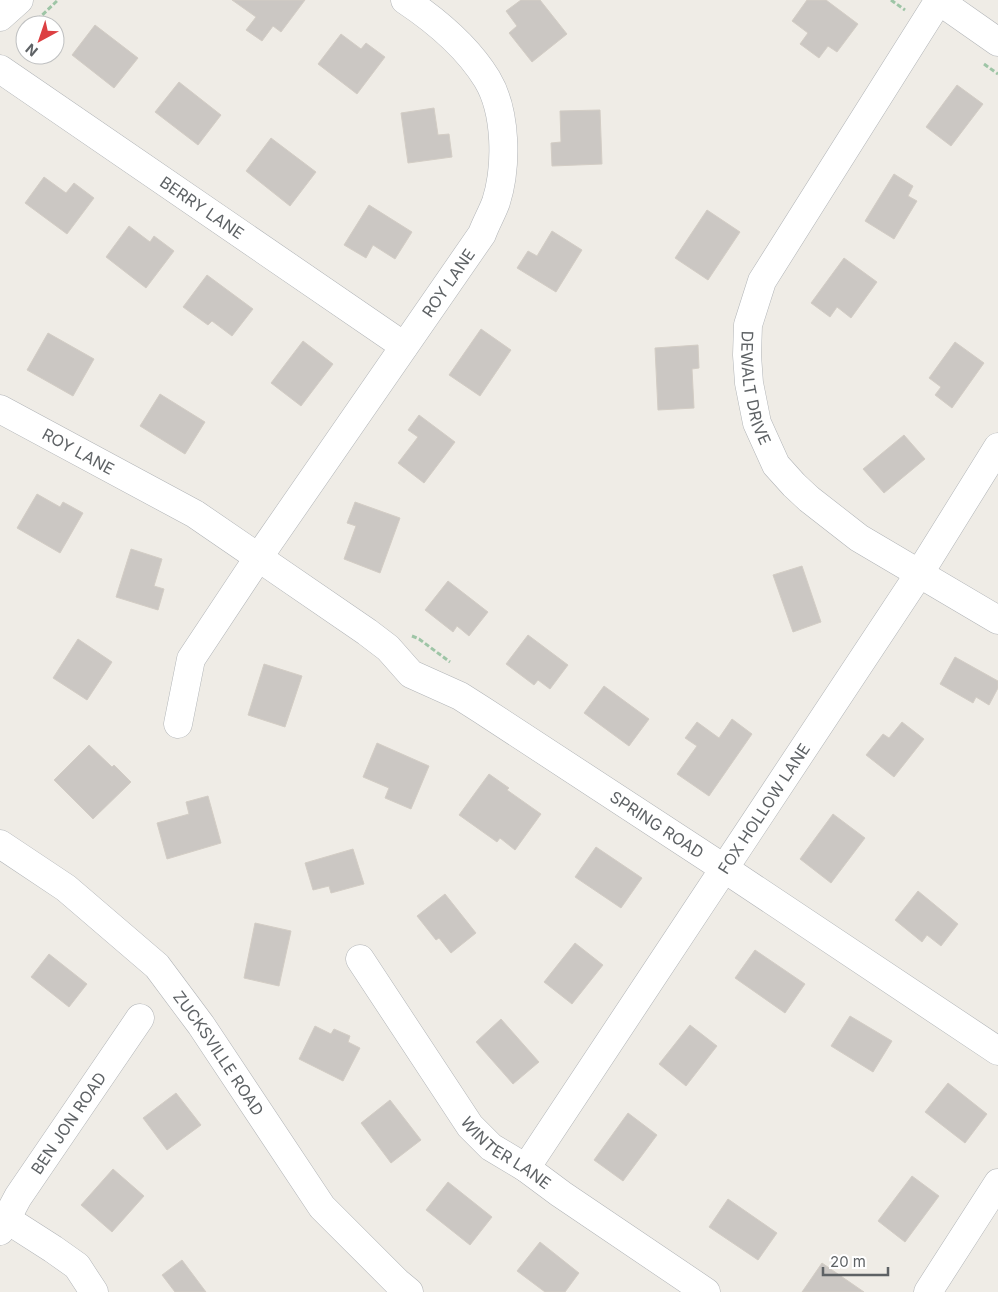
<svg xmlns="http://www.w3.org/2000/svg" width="998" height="1292" font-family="Inter,sans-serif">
  <rect width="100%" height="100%" fill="#efece6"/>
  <path fill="#cbc7c3" stroke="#d3cdc5" d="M 232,0 L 305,0 L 281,32 L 273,26 L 262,41 L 246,30 L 256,17 Z
    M 521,0 L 540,0 L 567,34 L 532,62 L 509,33 L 517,26 L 506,11 Z
    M 807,0 L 826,0 L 858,24 L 837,52 L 828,46 L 819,58 L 800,44 L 808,33 L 792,21 Z
    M 95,25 L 138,58 L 114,88 L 72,55 Z
    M 341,34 L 361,49 L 366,43 L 385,57 L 357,94 L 318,64 Z
    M 179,82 L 221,115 L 198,145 L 155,112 Z
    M 957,85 L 983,104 L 951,146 L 926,127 Z
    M 434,108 L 438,135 L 449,134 L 452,157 L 408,163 L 401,113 Z
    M 600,110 L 602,164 L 552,166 L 551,143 L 561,142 L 560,111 Z
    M 271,138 L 316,172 L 290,206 L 246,171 Z
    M 894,174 L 913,186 L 908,196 L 917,201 L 894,239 L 865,221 Z
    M 44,177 L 66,193 L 74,183 L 94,198 L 67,234 L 25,203 Z
    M 369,205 L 412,232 L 395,259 L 373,245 L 366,258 L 344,245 Z
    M 707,210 L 740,232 L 708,280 L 675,258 Z
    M 129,226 L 150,242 L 154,236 L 174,251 L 146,288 L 106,257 Z
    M 552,231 L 582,250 L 556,292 L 517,268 L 528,251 L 537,256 Z
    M 844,258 L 877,282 L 851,318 L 837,307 L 830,317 L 811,303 Z
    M 207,275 L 253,309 L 232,336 L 212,321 L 208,325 L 183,307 Z
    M 481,329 L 511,350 L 480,396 L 449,375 Z
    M 48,333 L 94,359 L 73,396 L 27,370 Z
    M 303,341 L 333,364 L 301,406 L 271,383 Z
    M 955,342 L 984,363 L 952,408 L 935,395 L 941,387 L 929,378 Z
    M 698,345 L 699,368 L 692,369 L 694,408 L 658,410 L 655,348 Z
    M 160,394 L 205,422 L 185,454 L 140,426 Z
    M 419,415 L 455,442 L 424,483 L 398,463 L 418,437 L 408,430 Z
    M 904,435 L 925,459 L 884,493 L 863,469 Z
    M 37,494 L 60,507 L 63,502 L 83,513 L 60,553 L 17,528 Z
    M 355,502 L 400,518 L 380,573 L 344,559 L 356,526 L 347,523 Z
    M 131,549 L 162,559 L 154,586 L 164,589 L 158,610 L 116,597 Z
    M 802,566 L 821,622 L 793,632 L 773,575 Z
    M 448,581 L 488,612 L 469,636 L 457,626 L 453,632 L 425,610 Z
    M 528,635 L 568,665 L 550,689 L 538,680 L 534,685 L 506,664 Z
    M 78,639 L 112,662 L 87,700 L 53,678 Z
    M 955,657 L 998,681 L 998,688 L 989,705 L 976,697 L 973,703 L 940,684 Z
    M 264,664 L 302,676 L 285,727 L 248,715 Z
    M 604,686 L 649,719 L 629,746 L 584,713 Z
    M 732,719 L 752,734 L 709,796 L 677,774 L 697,746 L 685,738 L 697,722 L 719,738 Z
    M 902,722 L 924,739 L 894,777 L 866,755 L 883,734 L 889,738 Z
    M 377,743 L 429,766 L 411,809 L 385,798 L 389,788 L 363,777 Z
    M 89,745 L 112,767 L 114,765 L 131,782 L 93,819 L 54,780 Z
    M 489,774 L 509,788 L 507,790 L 541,814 L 515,850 L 500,838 L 497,842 L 459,815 Z
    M 208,796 L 221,843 L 167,859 L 157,823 L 189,814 L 186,802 Z
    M 833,814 L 865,838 L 831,883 L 800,859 Z
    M 596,847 L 642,878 L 621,908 L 575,877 Z
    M 353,849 L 364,884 L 331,893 L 329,886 L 313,890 L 305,863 Z
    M 918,891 L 958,924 L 941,946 L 927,935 L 922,942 L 895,920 Z
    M 445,894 L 476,933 L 451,953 L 439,938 L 436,940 L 417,916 Z
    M 255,923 L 291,931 L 279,986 L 244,978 Z
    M 575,943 L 603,965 L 572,1004 L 544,982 Z
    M 755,950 L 805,984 L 785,1013 L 735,978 Z
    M 49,954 L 87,984 L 69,1007 L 31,977 Z
    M 850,1016 L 892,1041 L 873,1072 L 831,1046 Z
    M 501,1019 L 539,1062 L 513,1084 L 476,1042 Z
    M 690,1025 L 717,1046 L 686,1086 L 659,1064 Z
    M 315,1026 L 331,1034 L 334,1029 L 350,1036 L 348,1042 L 360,1048 L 343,1081 L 299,1059 Z
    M 948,1083 L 987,1114 L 965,1143 L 925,1112 Z
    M 176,1093 L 201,1125 L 167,1150 L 143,1118 Z
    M 390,1100 L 421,1140 L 391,1163 L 361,1123 Z
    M 628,1113 L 657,1135 L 623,1181 L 594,1160 Z
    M 113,1169 L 144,1196 L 112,1232 L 81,1205 Z
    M 912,1176 L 939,1196 L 905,1242 L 878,1221 Z
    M 448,1182 L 492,1217 L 470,1245 L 426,1210 Z
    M 728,1199 L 777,1233 L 758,1260 L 709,1227 Z
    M 540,1242 L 579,1273 L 565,1292 L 545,1292 L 517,1271 Z
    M 182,1260 L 206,1292 L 175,1292 L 162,1275 Z
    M 822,1263 L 864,1292 L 802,1292 Z"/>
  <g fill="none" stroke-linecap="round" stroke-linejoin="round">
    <g stroke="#b1b4b7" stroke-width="29">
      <g id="minor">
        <path d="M 938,0 L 998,42"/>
        <path id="s1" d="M 939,0 L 762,281 L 748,325 L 747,355 L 749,383 L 757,423 L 776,465 L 794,485 L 809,499 L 859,538 L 998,620"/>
        <path d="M 0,17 L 19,0"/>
        <path id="s2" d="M 0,69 L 404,346"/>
        <path id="s3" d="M 0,409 L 195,514 L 367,632 L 388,648 L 411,674 L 460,696 L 482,710 L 725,869 L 998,1051"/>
        <path id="s4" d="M 178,724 L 191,659 L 258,558 L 482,234 C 486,223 492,213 496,202 C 507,167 507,112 487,79 C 468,48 435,20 405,0"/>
        <path id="s5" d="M 0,844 L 66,888 L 157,966 L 201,1025 L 322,1207 L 397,1282 L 409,1292"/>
        <path id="s6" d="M 360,959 L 470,1126 L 491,1147 L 526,1168 L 561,1194 L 706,1292"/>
        <path id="s7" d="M 526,1168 L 919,574 L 998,447"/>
        <path d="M 0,1215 L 53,1249 L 77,1266 L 94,1292"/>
        <path id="s8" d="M 0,1231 L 18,1197 L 140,1018"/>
        <path d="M 928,1292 L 998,1183"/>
      </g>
    </g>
    <path stroke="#9ec5a6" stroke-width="3" stroke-dasharray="5 2.5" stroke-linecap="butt" d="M 891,0 L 905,10
      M 37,20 L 58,0
      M 19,44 L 25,33
      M 984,64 L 998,74
      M 412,636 L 419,639 L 450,662"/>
    <use href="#minor" stroke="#fff" stroke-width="28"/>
  </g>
  <g text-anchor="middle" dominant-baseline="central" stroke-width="4" stroke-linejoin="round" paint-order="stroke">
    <g font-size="16" fill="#5e6265" stroke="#fff">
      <text stroke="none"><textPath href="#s2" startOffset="245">BERRY LANE</textPath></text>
      <text stroke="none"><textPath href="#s4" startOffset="522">ROY LANE</textPath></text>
      <text stroke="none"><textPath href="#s1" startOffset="442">DEWALT DRIVE</textPath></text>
      <text stroke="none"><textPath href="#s3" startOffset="89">ROY LANE</textPath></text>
      <text stroke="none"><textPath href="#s7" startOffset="431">FOX HOLLOW LANE</textPath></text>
      <text stroke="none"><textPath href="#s3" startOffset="780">SPRING ROAD</textPath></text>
      <text stroke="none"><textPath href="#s5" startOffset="306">ZUCKSVILLE ROAD</textPath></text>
      <text stroke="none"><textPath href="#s8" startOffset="128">BEN JON ROAD</textPath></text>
      <text stroke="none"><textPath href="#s6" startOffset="245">WINTER LANE</textPath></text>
    </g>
  </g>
  <g transform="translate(40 40) rotate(220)"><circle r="24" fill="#ffffff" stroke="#bfc0c1"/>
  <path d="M0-4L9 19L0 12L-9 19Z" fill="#dc3f42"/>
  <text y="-8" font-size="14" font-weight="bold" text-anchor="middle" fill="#5e6265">N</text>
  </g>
  <path d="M823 1267v8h65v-8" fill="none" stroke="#5e6265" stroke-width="2.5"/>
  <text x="830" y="1267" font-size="15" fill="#5e6265" stroke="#ffffff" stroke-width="4" paint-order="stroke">20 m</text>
</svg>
